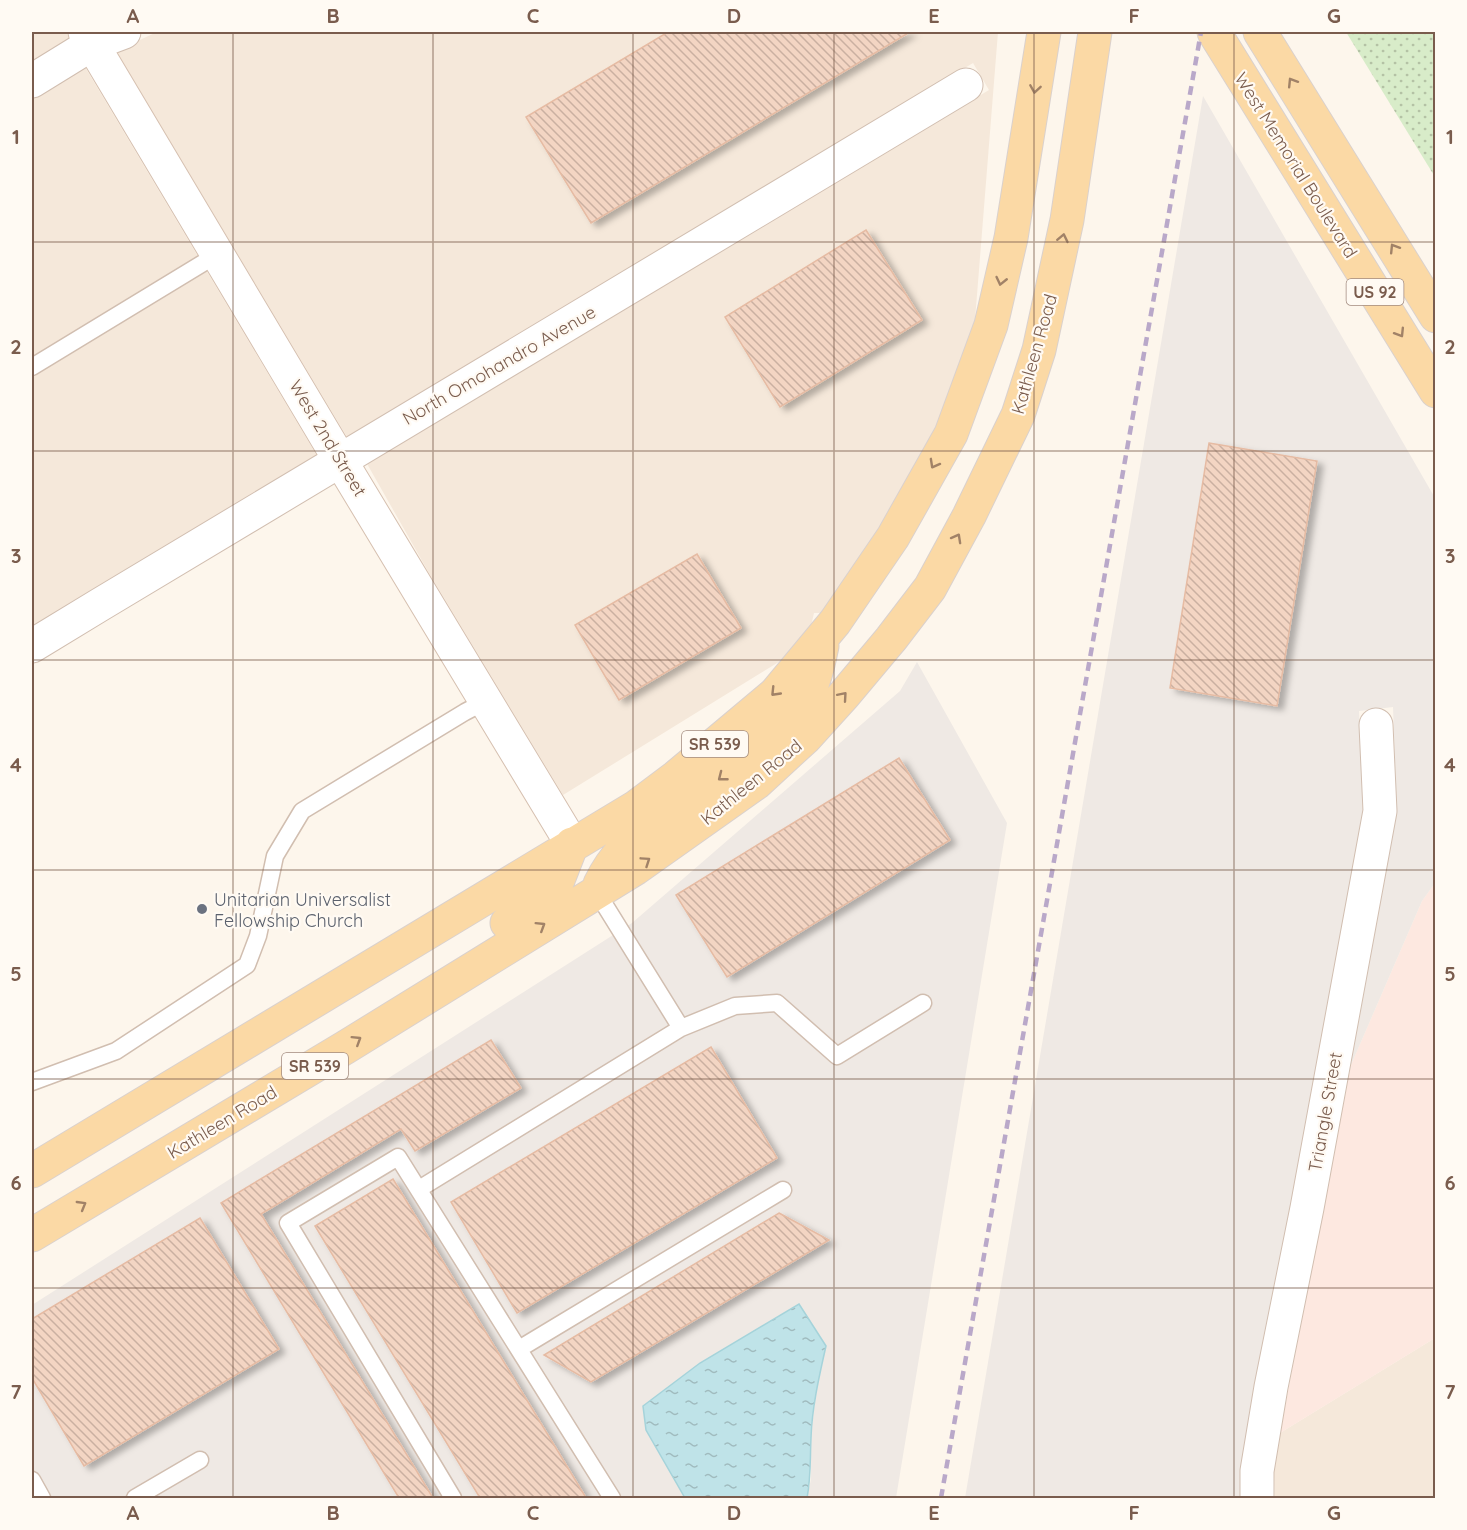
<svg xmlns="http://www.w3.org/2000/svg" width="1467" height="1530" font-family="Quicksand,sans-serif">
  <defs>
    <pattern id="park-dots" width="8" height="8" patternUnits="userSpaceOnUse" patternTransform="scale(1.5)"><rect width="8" height="8" fill="#d8ecc9"/><path d="M2 2h.1M6 6h.1" fill="none" stroke="#b4c2a5" stroke-width="1.8" stroke-linecap="round"/></pattern>
    <pattern id="water-ripples" width="26" height="14" patternUnits="userSpaceOnUse" patternTransform="scale(1.5)"><rect width="26" height="14" fill="#bfe3e8"/><path d="M2 4q2-2 4 0t4 0M15 11q2-2 4 0t4 0" fill="none" stroke="#a0bbbe"/></pattern>
    <pattern id="building-back-hatch" width="6" height="6" patternUnits="userSpaceOnUse" patternTransform="scale(1.5)"><rect width="6" height="6" fill="#f3d5c3"/><path d="M-1 5l2 2M0 0l6 6M5-1l2 2" fill="none" stroke="#cab0a1"/></pattern>
    <filter id="shadow"><feDropShadow dx="6" dy="4" stdDeviation="3" flood-color="#0004"/></filter>
  </defs>
  <rect width="100%" height="100%" fill="#fdf6ec"/>
  <path fill="#f5e8da" d="M 32,32 L 66,32 L 70,39 L 32,62 Z
    M 157,32 L 998,32 L 975,320 L 935,429 L 879,530 L 821,613 L 814,613 L 811,626 L 782,660 L 563,795 L 429,573 L 366,462 L 680,276 L 989,90 L 973,63 L 664,250 L 347,437 L 116,51 Z
    M 85,67 L 317,456 L 32,628 L 32,99 Z
    M 1435,1338 L 1435,1498 L 1275,1498 L 1274,1471 L 1280,1433 Z"/>
  <path fill="#fde8e0" d="M 1435,883 L 1435,1338 L 1280,1433 L 1351,1065 L 1422,901 Z"/>
  <path fill="#efe9e4" d="M 1203,96 L 1435,498 L 1435,883 L 1422,901 L 1351,1065 L 1349,1074 L 1397,812 L 1393,707 L 1359,711 L 1363,812 L 1291,1207 L 1254,1385 L 1240,1471 L 1241,1498 L 965,1498 Z
    M 917,662 L 1007,823 L 896,1498 L 807,1498 L 811,1479 L 811,1438 L 816,1390 L 826,1346 L 646,1430 L 685,1498 L 32,1498 L 32,1305 L 632,923 L 900,691 Z"/>
  <path fill="url(#park-dots)" d="M 1346,32 L 1435,32 L 1435,177 Z"/>
  <path fill="url(#water-ripples)" stroke="#a5d3da" stroke-width="1.5" d="M 799,1304 L 826,1346 C 819,1377 812,1407 811,1438 C 810,1459 811,1478 807,1498 L 685,1498 L 646,1430 L 643,1406 L 700,1363 Z"/>
  <path fill="url(#building-back-hatch)" stroke="#e6bba3" stroke-width="1.5" filter="url(#shadow)" d="M 668,32 L 910,32 L 591,223 L 526,117 Z
    M 866,230 L 922,320 L 780,407 L 725,317 Z
    M 1209,443 L 1317,461 L 1277,706 L 1170,688 Z
    M 697,554 L 741,628 L 619,700 L 575,625 Z
    M 899,758 L 950,840 L 727,977 L 676,895 Z
    M 491,1040 L 521,1088 L 415,1151 L 401,1129 L 261,1214 L 433,1498 L 399,1498 L 221,1203 Z
    M 711,1047 L 777,1158 L 517,1313 L 451,1202 Z
    M 393,1179 L 585,1496 L 582,1498 L 480,1498 L 315,1226 Z
    M 779,1213 L 829,1240 L 591,1382 L 544,1355 Z
    M 200,1218 L 279,1349 L 84,1466 L 32,1378 L 32,1319 Z"/>
  <g fill="none" stroke-linecap="round" stroke-linejoin="round">
    <g stroke="#d1beb0" stroke-width="19">
      <path id="lane" d="M 32,367 L 218,254
        M 596,891 L 681,1028 L 735,1006 L 777,1003 L 837,1056 L 923,1003
        M 32,1082 L 116,1051 L 247,965 L 258,936 L 275,856 L 302,811 L 465,712 L 486,701
        M 419,1189 L 681,1028
        M 519,1349 L 783,1190
        M 32,1480 L 42,1498
        M 135,1498 L 200,1460
        M 453,1498 L 288,1223 L 398,1157 L 612,1498"/>
    </g>
    <g stroke="#d1beb0" stroke-width="35">
      <path id="street" d="M 32,81 L 92,44 L 124,32
        M 32,646 C 342,457 655,273 966,85
        M 1257,1498 L 1257,1471 L 1271,1387 L 1307,1208 L 1380,811 L 1376,725"/>
    </g>
    <g stroke="#d6c0b0" stroke-width="35">
      <path id="secondary" d="M 85,32 L 340,460 L 572,844"/>
    </g>
    <g stroke="#dad1cd" stroke-width="35">
      <path id="primary" d="M 1214,32 L 1436,391
        M 1260,32 L 1436,316
        M 600,884 C 619,846 634,842 667,818 C 713,785 786,737 811,686 C 817,674 819,659 822,646
        M 507,923 L 539,901 L 558,880 L 572,844
        M 32,1171 L 636,807 L 676,777 L 775,694 L 835,622 L 893,537 L 951,434 L 991,325 L 1011,238 L 1044,32
        M 32,1235 L 346,1047 L 636,868 L 756,783 L 806,737 L 844,695 L 891,639 L 930,588 L 969,516 L 1018,415 L 1039,350 L 1067,220 L 1095,32"/>
    </g>
    <use href="#lane" stroke="#fff" stroke-width="16"/>
    <use href="#street" stroke="#fff" stroke-width="33"/>
    <use href="#secondary" stroke="#fff" stroke-width="33"/>
    <use href="#primary" stroke="#fbd9a5" stroke-width="33"/>
    <path stroke="#b9a8c9" stroke-width="4.5" stroke-dasharray="9 6" stroke-linecap="butt" d="M 941,1498 L 1201,32"/>
  </g>
  <defs><path id="oneway-chevron" d="M-2-3.5L2.5 0L-2 3.5" fill="none" stroke-width="1.6" stroke-linecap="round" stroke-linejoin="round" transform="scale(1.5)"/></defs>
  <g stroke="#a18267">
    <use href="#oneway-chevron" transform="translate(1292 82) rotate(-122)"/>
    <use href="#oneway-chevron" transform="translate(1035 89) rotate(99)"/>
    <use href="#oneway-chevron" transform="translate(1063 238) rotate(-78)"/>
    <use href="#oneway-chevron" transform="translate(1394 248) rotate(-122)"/>
    <use href="#oneway-chevron" transform="translate(1001 281) rotate(103)"/>
    <use href="#oneway-chevron" transform="translate(1400 333) rotate(58)"/>
    <use href="#oneway-chevron" transform="translate(934 464) rotate(119)"/>
    <use href="#oneway-chevron" transform="translate(957 538) rotate(-61)"/>
    <use href="#oneway-chevron" transform="translate(775 692) rotate(134)"/>
    <use href="#oneway-chevron" transform="translate(843 696) rotate(-49)"/>
    <use href="#oneway-chevron" transform="translate(722 777) rotate(142)"/>
    <use href="#oneway-chevron" transform="translate(646 861) rotate(-34)"/>
    <use href="#oneway-chevron" transform="translate(541 926) rotate(-32)"/>
    <use href="#oneway-chevron" transform="translate(357 1040) rotate(-32)"/>
    <use href="#oneway-chevron" transform="translate(82 1205) rotate(-30)"/>
  </g>
  <path fill="none" stroke="#7a5c4d" stroke-width="1.5" stroke-opacity="0.55" d="M 233,32 L 233,1498M 433,32 L 433,1498M 633,32 L 633,1498M 834,32 L 834,1498M 1034,32 L 1034,1498M 1234,32 L 1234,1498M 32,242 L 1436,242M 32,451 L 1436,451M 32,660 L 1436,660M 32,870 L 1436,870M 32,1079 L 1436,1079M 32,1288 L 1436,1288"/>
  <circle fill="#6b7280" stroke="#fffaf3" stroke-width="2" cx="202" cy="909" r="6"/>
  <g text-anchor="middle" dominant-baseline="central" stroke-width="4.5" stroke-linejoin="round" paint-order="stroke">
    <g fill="#fffaf3" stroke="#a28b7f" stroke-width="1.5">
      <rect x="1346.5" y="279" width="57" height="26" rx="4.5"/>
      <rect x="682" y="731" width="66" height="26" rx="4.5"/>
      <rect x="282" y="1053" width="66" height="26" rx="4.5"/>
    </g>
    <g font-size="16" font-weight="bold" fill="#7a5c4d">
      <text x="1375" y="292">US 92</text>
      <text x="715" y="744">SR 539</text>
      <text x="315" y="1066">SR 539</text>
    </g>
    <g font-size="18" fill="#7a5c4d" stroke="#fffaf3">
      <text transform="translate(1296 165) rotate(58)">West Memorial Boulevard</text>
      <text transform="translate(1034 354) rotate(-74)">Kathleen Road</text>
      <text transform="translate(499 365) rotate(-30)">North Omohandro Avenue</text>
      <text transform="translate(328 438) rotate(59)">West 2nd Street</text>
      <text transform="translate(751 782) rotate(-39)">Kathleen Road</text>
      <text transform="translate(1325 1112) rotate(-80)">Triangle Street</text>
      <text transform="translate(222 1122) rotate(-31)">Kathleen Road</text>
    </g>
    <g font-size="18" fill="#5b616d" stroke="#fffaf3" text-anchor="start">
      <text x="214" y="899">Unitarian Universalist<tspan x="214" dy="21">Fellowship Church</tspan></text>
    </g>
  </g>
  <rect width="1467" height="1530" fill="none" stroke="#fffaf3" stroke-width="66"/>
  <rect x="33" y="33" width="1401" height="1464" fill="none" stroke="#7a5c4d" stroke-width="2"/>
  <g font-size="20" text-anchor="middle" font-weight="bold" fill="#7a5c4d">
    <text x="133" y="23">A</text>
    <text x="333" y="23">B</text>
    <text x="533" y="23">C</text>
    <text x="734" y="23">D</text>
    <text x="934" y="23">E</text>
    <text x="1134" y="23">F</text>
    <text x="1334" y="23">G</text>
    <text x="16" y="144">1</text>
    <text x="1450" y="144">1</text>
    <text x="16" y="354">2</text>
    <text x="1450" y="354">2</text>
    <text x="16" y="563">3</text>
    <text x="1450" y="563">3</text>
    <text x="16" y="772">4</text>
    <text x="1450" y="772">4</text>
    <text x="16" y="981">5</text>
    <text x="1450" y="981">5</text>
    <text x="16" y="1190">6</text>
    <text x="1450" y="1190">6</text>
    <text x="16" y="1399">7</text>
    <text x="1450" y="1399">7</text>
    <text x="133" y="1520">A</text>
    <text x="333" y="1520">B</text>
    <text x="533" y="1520">C</text>
    <text x="734" y="1520">D</text>
    <text x="934" y="1520">E</text>
    <text x="1134" y="1520">F</text>
    <text x="1334" y="1520">G</text>
  </g>
</svg>
